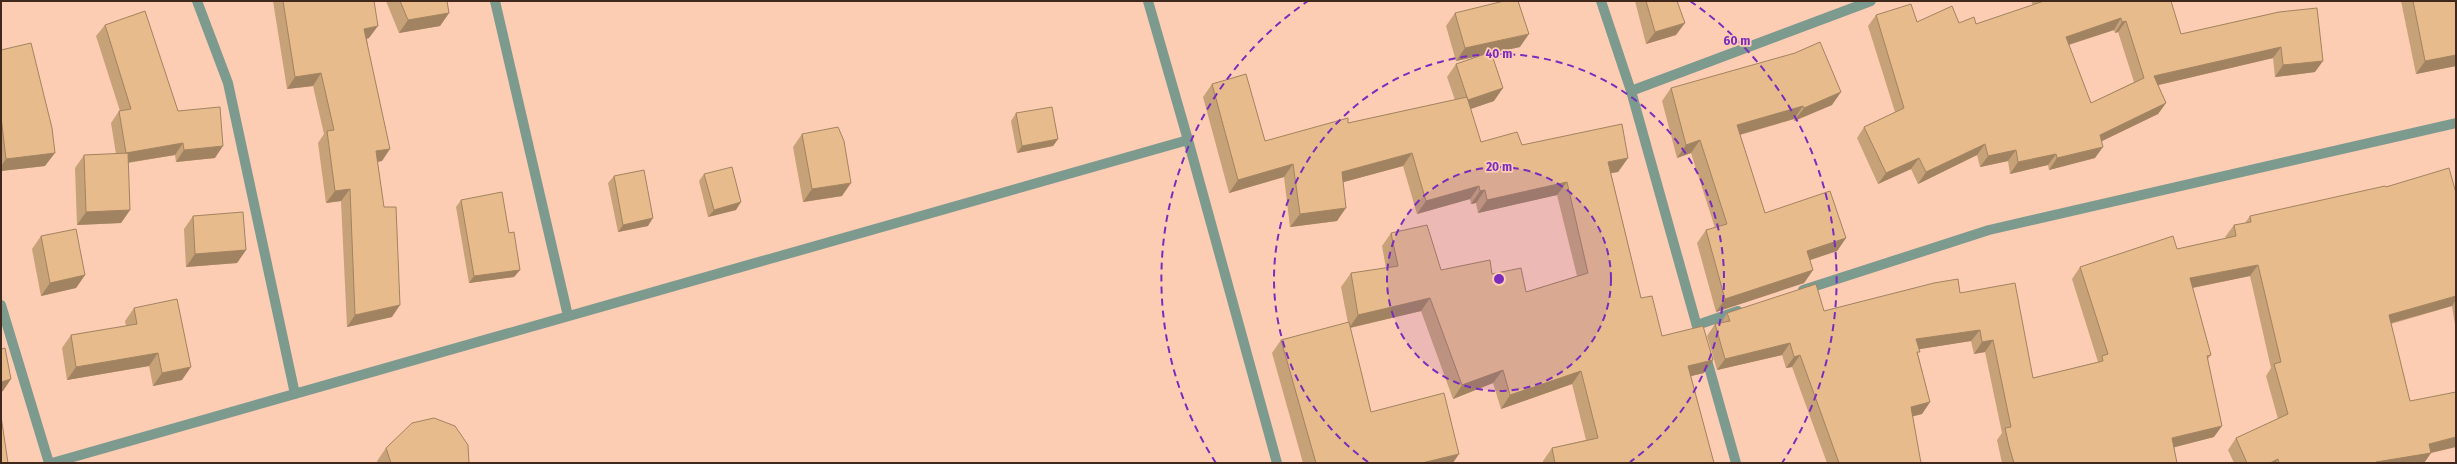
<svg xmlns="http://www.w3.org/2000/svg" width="2457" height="464" font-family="'Fira Sans',sans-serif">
  <rect width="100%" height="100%" fill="#fdcdb3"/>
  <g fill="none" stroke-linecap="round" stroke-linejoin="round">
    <path stroke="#7d9a8f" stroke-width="10" d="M 197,1 L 228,83 L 295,394
      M 495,1 L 568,316
      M 1601,1 L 1631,91 L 1698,330
      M 1631,91 L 1871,1
      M 1803,290 L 1989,230 L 2456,123
      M 1,305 L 49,463
      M 1697,325 L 1738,311
      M 1705,353 L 1736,463
      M 52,463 L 1188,140"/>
    <path stroke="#7d9a8f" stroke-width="10" d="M 1148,1 L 1188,140 L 1277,463"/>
  </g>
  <path fill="#c7a178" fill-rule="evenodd" d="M 273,1 L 374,1 L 369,38 L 367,39 L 382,161 L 377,162 L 392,317 L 347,327 L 341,201 L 326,203 L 318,143 L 324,134 L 313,86 L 287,89 Z
    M 386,1 L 447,1 L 449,13 L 440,26 L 399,33 Z
    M 1635,1 L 1677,1 L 1676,35 L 1646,44 Z
    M 2031,1 L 2171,1 L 2181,34 L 2279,12 L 2315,72 L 2275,77 L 2273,58 L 2158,85 L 2166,103 L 2158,114 L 2101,141 L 2095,158 L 2049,170 L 2048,165 L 2010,174 L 2008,161 L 1980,167 L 1977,155 L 1918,184 L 1911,169 L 1878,184 L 1857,138 L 1864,127 L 1895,112 L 1868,26 L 1876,15 L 1917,22 L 1959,23 L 1976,24 L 2033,5 ZM 2114,30 L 2115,33 L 2118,32 L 2134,82 L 2091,103 L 2069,45 Z
    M 2401,1 L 2456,1 L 2456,66 L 2416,74 Z
    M 1455,13 L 1520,47 L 1492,53 L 1494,101 L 1470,109 L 1481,142 L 1522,145 L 1628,158 L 1618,172 L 1611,173 L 1641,298 L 1662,336 L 1704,373 L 1691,376 L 1714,463 L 1543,463 L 1543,461 L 1552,448 L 1586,440 L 1572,384 L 1501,409 L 1493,383 L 1453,399 L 1421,311 L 1350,328 L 1371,412 L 1453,463 L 1303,463 L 1272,353 L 1281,340 L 1348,323 L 1341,287 L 1351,273 L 1386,268 L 1382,246 L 1391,233 L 1441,270 L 1492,274 L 1526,292 L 1577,276 L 1557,195 L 1478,213 L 1476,203 L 1471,204 L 1470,199 L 1417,214 L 1403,166 L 1343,182 L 1337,221 L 1290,227 L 1284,177 L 1229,193 L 1203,97 L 1212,84 L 1265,141 L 1455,100 L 1447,77 L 1456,64 L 1487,54 L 1456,61 L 1446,26 Z
    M 105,25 L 178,111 L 215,158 L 176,162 L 175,155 L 128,163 L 130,210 L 121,223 L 77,225 L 75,168 L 84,155 L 116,154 L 111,123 L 119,111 L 120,111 L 96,36 Z
    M 1,50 L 45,166 L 1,171 Z
    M 1671,88 L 1832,105 L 1794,121 L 1794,119 L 1740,135 L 1765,213 L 1846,238 L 1837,251 L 1810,260 L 1813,270 L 1804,283 L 1716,312 L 1697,243 L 1706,230 L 1715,228 L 1691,153 L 1677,158 L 1662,101 Z
    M 1016,113 L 1058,139 L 1053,146 L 1017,153 L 1011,121 Z
    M 802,134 L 842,196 L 803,202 L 793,147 Z
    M 704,174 L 736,210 L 708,217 L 699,181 Z
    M 614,176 L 648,226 L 618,232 L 608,183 Z
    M 2386,187 L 2456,193 L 2456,331 L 2452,306 L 2391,324 L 2410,401 L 2431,453 L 2424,463 L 2234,463 L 2228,450 L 2236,438 L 2278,419 L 2266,376 L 2271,368 L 2250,276 L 2192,288 L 2211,355 L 2208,359 L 2214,437 L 2174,447 L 2177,463 L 2002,463 L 1997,440 L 2002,433 L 1985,352 L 1974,354 L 1971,341 L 1919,349 L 1918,354 L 1930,402 L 1922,414 L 1912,416 L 1921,463 L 1827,463 L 1792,367 L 1786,368 L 1782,355 L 1717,370 L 1707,336 L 1715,324 L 1721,323 L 1727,313 L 1824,311 L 1960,293 L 2033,378 L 2098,362 L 2072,279 L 2080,267 L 2177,249 L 2226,238 L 2225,237 L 2234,225 L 2245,223 L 2250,216 Z
    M 461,200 L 509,233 L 520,270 L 514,277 L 469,283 L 456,207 Z
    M 193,216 L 246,250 L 237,263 L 186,267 L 184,229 Z
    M 41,236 L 85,275 L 76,288 L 41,296 L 32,249 Z
    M 134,308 L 182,380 L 153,386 L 149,366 L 67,380 L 62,348 L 71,335 L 126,326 L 125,321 Z
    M 386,448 L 469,463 L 378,463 L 377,461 Z"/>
  <path fill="#a28361" d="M 449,13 L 440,26 L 399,33 L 408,20 Z
    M 2121,18 L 2114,30 L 2058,48 L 2066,37 Z
    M 2126,21 L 2118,32 L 2115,33 L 2122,22 Z
    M 1685,23 L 1676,35 L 1646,44 L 1655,32 Z
    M 378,26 L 369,38 L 356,41 L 364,29 Z
    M 1529,34 L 1520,47 L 1456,61 L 1465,48 Z
    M 2281,47 L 2273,58 L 2146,88 L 2154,76 Z
    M 2456,55 L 2456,66 L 2416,74 L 2425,61 Z
    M 2323,61 L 2315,72 L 2275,77 L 2283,65 Z
    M 321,73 L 313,86 L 287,89 L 295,77 Z
    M 1503,88 L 1494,101 L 1459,113 L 1468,100 Z
    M 1841,92 L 1832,105 L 1794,121 L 1804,108 Z
    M 2166,103 L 2158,114 L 2092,146 L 2100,135 Z
    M 1803,106 L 1794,119 L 1728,138 L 1737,125 Z
    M 1058,139 L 1053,146 L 1017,153 L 1022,146 Z
    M 1700,140 L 1691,153 L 1677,158 L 1686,145 Z
    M 183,143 L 175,155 L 118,164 L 126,153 Z
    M 1985,144 L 1977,155 L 1918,184 L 1926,172 Z
    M 223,146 L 215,158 L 176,162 L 184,150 Z
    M 2103,147 L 2095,158 L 2049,170 L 2057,158 Z
    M 390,149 L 382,161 L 367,163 L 376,151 Z
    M 2016,150 L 2008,161 L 1980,167 L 1988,156 Z
    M 55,153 L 45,166 L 1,171 L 1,166 L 6,159 Z
    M 1412,153 L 1403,166 L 1333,185 L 1342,172 Z
    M 2056,154 L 2048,165 L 2010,174 L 2018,162 Z
    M 1628,158 L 1618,172 L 1599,175 L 1608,162 Z
    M 1919,158 L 1911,169 L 1878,184 L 1886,173 Z
    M 1293,164 L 1284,177 L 1229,193 L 1238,180 Z
    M 1567,182 L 1557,195 L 1478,213 L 1487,200 Z
    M 851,183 L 842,196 L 803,202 L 812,189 Z
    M 1479,186 L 1470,199 L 1417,214 L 1426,201 Z
    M 350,189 L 341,201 L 326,203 L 335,191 Z
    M 1485,190 L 1476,203 L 1471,204 L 1480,191 Z
    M 741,202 L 736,210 L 708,217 L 714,210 Z
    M 1346,208 L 1337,221 L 1290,227 L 1300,214 Z
    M 130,210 L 121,223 L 77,225 L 86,212 Z
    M 653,218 L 648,226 L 618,232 L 623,225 Z
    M 1846,238 L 1837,251 L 1798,264 L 1807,251 Z
    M 246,250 L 237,263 L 186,267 L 195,254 Z
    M 2258,265 L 2250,276 L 2182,290 L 2190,278 Z
    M 520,270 L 514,277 L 469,283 L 474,276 Z
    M 1813,270 L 1804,283 L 1716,312 L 1725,299 Z
    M 85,275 L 76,288 L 41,296 L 50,283 Z
    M 2456,296 L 2456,300 L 2452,306 L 2380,326 L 2389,315 Z
    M 1430,298 L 1421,311 L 1349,328 L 1358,315 Z
    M 400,305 L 392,317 L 347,327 L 355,315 Z
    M 1980,330 L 1971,341 L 1908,351 L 1916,339 Z
    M 1993,340 L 1985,352 L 1974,354 L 1982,342 Z
    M 1790,343 L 1782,355 L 1717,370 L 1725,359 Z
    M 158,353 L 149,366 L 67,380 L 76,367 Z
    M 1800,355 L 1792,367 L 1786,368 L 1794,357 Z
    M 1713,360 L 1704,373 L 1679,379 L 1688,366 Z
    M 191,367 L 182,380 L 153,386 L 162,373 Z
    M 1503,370 L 1493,383 L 1453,399 L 1462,385 Z
    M 1581,371 L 1572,384 L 1501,409 L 1510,395 Z
    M 11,379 L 3,391 L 1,392 L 1,382 Z
    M 1930,402 L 1922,414 L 1903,419 L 1911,407 Z
    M 2222,426 L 2214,437 L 2164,450 L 2172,438 Z
    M 2456,437 L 2456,447 L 2431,453 L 2424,463 L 2376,463 L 2429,444 Z
    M 1459,454 L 1453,463 L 1422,463 Z
    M 2278,459 L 2275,463 L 2270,463 Z"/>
  <path fill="#e7bb8b" stroke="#a28361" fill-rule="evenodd" d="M 283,1 L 374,1 L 378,26 L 364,29 L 390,149 L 376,151 L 384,207 L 396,207 L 400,305 L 355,315 L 350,189 L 335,191 L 327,131 L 334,130 L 321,73 L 295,77 Z
    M 400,1 L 447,1 L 449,13 L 408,20 Z
    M 1504,1 L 1518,1 L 1529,34 L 1465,48 L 1455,13 Z
    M 1646,1 L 1677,1 L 1685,23 L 1655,32 Z
    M 2044,1 L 2171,1 L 2181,34 L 2279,12 L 2317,8 L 2323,61 L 2283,65 L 2281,47 L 2154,76 L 2166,103 L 2100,135 L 2103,147 L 2057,158 L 2056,154 L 2018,162 L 2016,150 L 1988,156 L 1985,144 L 1926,172 L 1919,158 L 1886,173 L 1864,127 L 1904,108 L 1876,15 L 1911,4 L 1917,22 L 1952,6 L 1959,23 L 1974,17 L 1976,24 ZM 2121,18 L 2122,22 L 2126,21 L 2144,78 L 2091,103 L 2066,37 Z
    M 2413,1 L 2456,1 L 2456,55 L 2425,61 Z
    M 145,11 L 178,111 L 220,107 L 223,146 L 184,150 L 183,143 L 126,153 L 119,111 L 131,109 L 105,25 Z
    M 1820,42 L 1841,92 L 1804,108 L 1803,106 L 1737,125 L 1765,213 L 1830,191 L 1846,238 L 1807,251 L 1813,270 L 1725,299 L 1706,230 L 1727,224 L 1700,140 L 1686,145 L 1671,88 L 1795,53 Z
    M 31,43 L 52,128 L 55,153 L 6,159 L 1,117 L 1,50 Z
    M 1491,52 L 1503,88 L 1468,100 L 1456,64 Z
    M 1246,74 L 1265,141 L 1348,118 L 1348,123 L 1467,97 L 1481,142 L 1517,132 L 1522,145 L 1622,124 L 1628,158 L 1608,162 L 1641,298 L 1652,296 L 1662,336 L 1703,326 L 1713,360 L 1688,366 L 1714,463 L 1555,463 L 1552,448 L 1598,438 L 1581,371 L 1510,395 L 1503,370 L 1462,385 L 1430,298 L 1358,315 L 1351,273 L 1398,266 L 1391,233 L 1427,225 L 1441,270 L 1490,260 L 1492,274 L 1521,268 L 1526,292 L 1588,273 L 1567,182 L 1487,200 L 1485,190 L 1480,191 L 1479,186 L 1426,201 L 1412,153 L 1342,172 L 1346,208 L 1300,214 L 1293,164 L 1238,180 L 1212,84 Z
    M 1052,107 L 1058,139 L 1022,146 L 1016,113 Z
    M 838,127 L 844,141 L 851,183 L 812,189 L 802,134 Z
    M 128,153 L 130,210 L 86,212 L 84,155 Z
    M 732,167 L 741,202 L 714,210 L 704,174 Z
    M 2449,168 L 2456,193 L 2456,296 L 2389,315 L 2410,401 L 2456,392 L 2456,437 L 2429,444 L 2431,453 L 2376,462 L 2376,463 L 2279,463 L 2278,459 L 2270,463 L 2247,463 L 2236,438 L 2288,414 L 2274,364 L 2281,362 L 2258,265 L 2190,278 L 2211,355 L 2207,356 L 2222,426 L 2172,438 L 2177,463 L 2014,463 L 2009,446 L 2005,428 L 2011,427 L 1993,340 L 1982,342 L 1980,330 L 1916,339 L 1920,352 L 1917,352 L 1930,402 L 1911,407 L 1921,463 L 1839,463 L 1800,355 L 1794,357 L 1790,343 L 1725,359 L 1715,324 L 1730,321 L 1727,313 L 1816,284 L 1824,311 L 1934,283 L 1958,279 L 1960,293 L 2015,283 L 2033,378 L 2103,361 L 2102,356 L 2108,354 L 2080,267 L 2173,236 L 2177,249 L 2236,236 L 2234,225 L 2251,222 L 2250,216 L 2385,186 L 2386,187 Z
    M 644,170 L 653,218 L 623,225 L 614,176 Z
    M 502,192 L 509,233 L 514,232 L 520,270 L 474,276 L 461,200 Z
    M 243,212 L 246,250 L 195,254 L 193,216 Z
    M 76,229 L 85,275 L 50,283 L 41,236 Z
    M 177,299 L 191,367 L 162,373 L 158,353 L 76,367 L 71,335 L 137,324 L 134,308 Z
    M 1349,322 L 1371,412 L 1444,393 L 1459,454 L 1422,463 L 1316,463 L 1281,340 Z
    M 5,348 L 11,379 L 1,382 L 1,349 Z
    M 1,416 L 8,463 L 1,463 Z
    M 434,418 L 455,426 L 468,445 L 469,463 L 391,463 L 386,448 L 412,423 Z"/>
  <circle cx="1499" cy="279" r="112" fill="#7b2cbf" fill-opacity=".12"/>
  <g fill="none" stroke="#7b2cbf" stroke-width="2" stroke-dasharray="7 5">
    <circle cx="1499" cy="279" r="112"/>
    <path d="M1368 462A225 225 0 1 1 1630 462"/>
    <path d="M1216 463A337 337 0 0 1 1308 1M1690 1A337 337 0 0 1 1782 463"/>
  </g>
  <circle cx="1499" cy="279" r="6" fill="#7b2cbf" stroke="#fdcdb3" stroke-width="2"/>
  <g font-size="12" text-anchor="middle" font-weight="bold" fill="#7b2cbf" stroke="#fdcdb3" stroke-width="3.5" stroke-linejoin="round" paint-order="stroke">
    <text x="1737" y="45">60 m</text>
    <text x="1499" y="58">40 m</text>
    <text x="1499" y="171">20 m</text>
  </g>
  <rect width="2457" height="464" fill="none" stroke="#40291c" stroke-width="4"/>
</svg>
